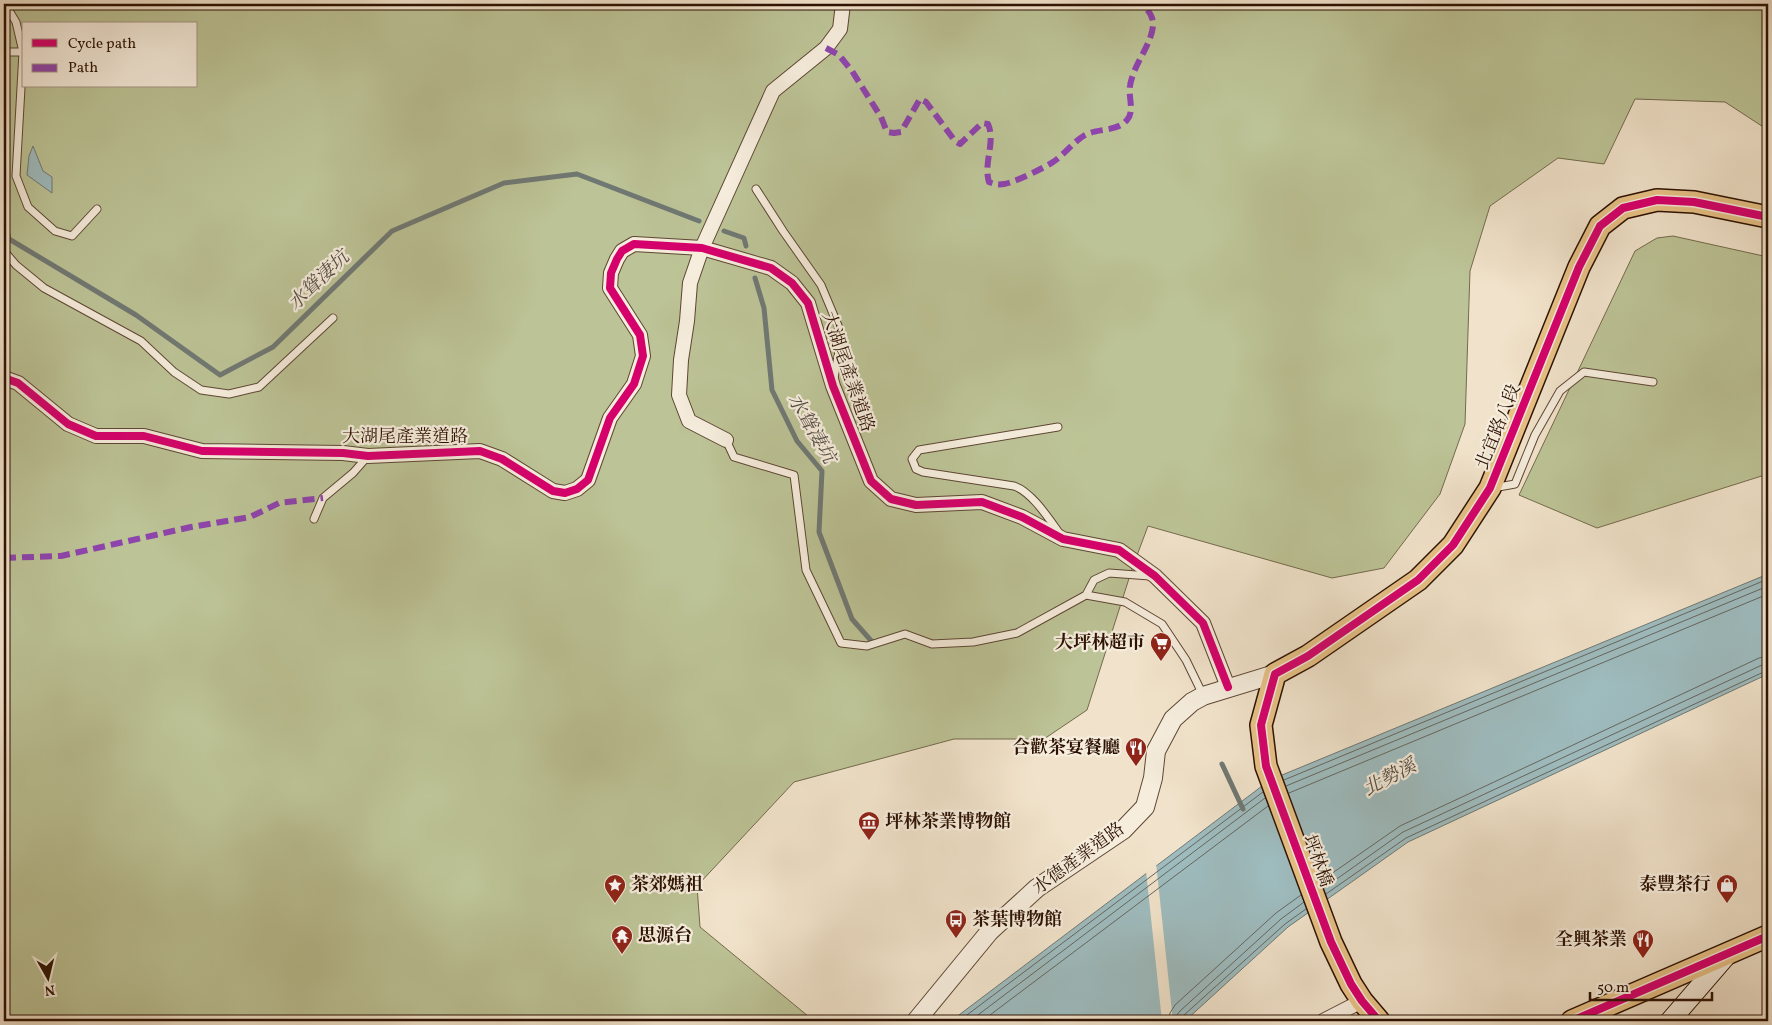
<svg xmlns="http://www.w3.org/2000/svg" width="1772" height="1025" font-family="Vollkorn,'Noto Serif TC',serif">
  <rect width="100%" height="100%" fill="#f1e3cb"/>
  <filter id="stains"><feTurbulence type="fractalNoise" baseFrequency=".004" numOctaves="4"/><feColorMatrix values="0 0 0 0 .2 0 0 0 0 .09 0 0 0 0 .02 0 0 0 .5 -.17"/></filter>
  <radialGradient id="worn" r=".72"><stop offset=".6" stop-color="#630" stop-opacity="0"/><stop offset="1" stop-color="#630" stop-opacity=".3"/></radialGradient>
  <path fill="#bcc396" stroke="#746a4c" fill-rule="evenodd" d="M 4,4 L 1768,4 L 1768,130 L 1725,102 L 1635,99 L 1604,164 L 1558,158 L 1490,206 L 1470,271 L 1465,424 L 1440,494 L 1384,568 L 1332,578 L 1148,526 L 1133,566 L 1087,710 L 1044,739 L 954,739 L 794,782 L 697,886 L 700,927 L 814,1021 L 4,1021 ZM 24,24 L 196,24 L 196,86 L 24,86 Z
    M 1673,236 L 1768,257 L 1768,474 L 1597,528 L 1519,495 L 1635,251 L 1657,238 Z"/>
  <path fill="#9ebcbf" stroke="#707873" d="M 33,146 L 43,171 L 52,177 L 52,193 L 27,175 L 29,156 Z
    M 1768,574 L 1768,674 L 1408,842 L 1288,927 L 1185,1021 L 951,1021 L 1270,780 Z"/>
  <path fill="#f1e3cb" d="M 1156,863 L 1173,1021 L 1162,1021 L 1146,871 Z"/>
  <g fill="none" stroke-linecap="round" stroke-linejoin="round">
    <path stroke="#656660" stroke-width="1" d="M 1284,780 L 1768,579
      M 1286,786 L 1768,586
      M 1289,793 L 1768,594
      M 1321,881 L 1400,826 L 1759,658 L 1768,656
      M 1324,888 L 1403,832 L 1762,665 L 1768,664
      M 1326,894 L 1406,838 L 1768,670
      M 959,1021 L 1263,792
      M 970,1021 L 1265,798
      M 982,1021 L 1268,806
      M 1168,1021 L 1170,1013 L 1175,1005 L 1276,913 L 1301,895
      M 1176,1021 L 1177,1015 L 1180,1011 L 1281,919 L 1304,902
      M 1182,1021 L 1184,1015 L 1285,924 L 1306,909"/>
    <path stroke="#707873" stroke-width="5" d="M 4,217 L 9,239 L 136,315 L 220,375 L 273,347 L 392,231 L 504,183 L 577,174 L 699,221
      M 724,231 L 744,238 L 746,246
      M 755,278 L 764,308 L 772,390 L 797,441 L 822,471 L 819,532 L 852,619 L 874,644
      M 1222,764 L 1243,809"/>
    <g stroke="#5d4634" stroke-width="9">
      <path id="service" d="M 5,4 L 16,22 L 23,52 L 16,176 L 28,207 L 55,231 L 72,236 L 97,209
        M 4,52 L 23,52
        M 756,189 L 783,231 L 821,285 L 842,335 L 834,378
        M 4,251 L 16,265 L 44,288 L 141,341 L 174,372 L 201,390 L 229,394 L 259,387 L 333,318
        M 1058,427 L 919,450 L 912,459 L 916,469 L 923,472 L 1014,486 C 1032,492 1049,519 1060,534
        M 726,440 L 734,457 L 794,475 L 806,570 L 841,643 L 867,646 L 905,634 L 932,644 L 973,642 L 1017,633 L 1086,595 L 1125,602 L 1162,624 L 1186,660 L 1203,695
        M 1493,488 L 1515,484 L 1535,435 L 1560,391 L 1584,372 L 1653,382
        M 314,519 L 323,498 L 353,473 L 368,456
        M 1086,595 L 1094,580 L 1109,573 L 1150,576"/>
    </g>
    <g stroke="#5d4634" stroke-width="16">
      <path id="minor" d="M 4,378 L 18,383 L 68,424 L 96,436 L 144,436 L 202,451 L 343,453 L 368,456 L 480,451 L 502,459 L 553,491 L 565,493 L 577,489 L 588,480 L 610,418 L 634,384 L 643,356 L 640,335 L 610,288 L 611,273 L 617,259 L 622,251 L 634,244 L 702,248 L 771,268 L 792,283 L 808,303 L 833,386 L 871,481 L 891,499 L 916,505 L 982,502 L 1022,517 L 1063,539 L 1119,550 L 1155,576 L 1203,623 L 1228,687
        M 726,440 L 689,421 L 679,395 L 681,360 L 687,321 L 690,283 L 702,248 L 773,91 L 826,48 L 840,29 L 843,4
        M 1323,1021 L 1362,1001"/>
    </g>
    <g stroke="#5d4634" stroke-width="20">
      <path id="tertiary" d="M 916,1021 L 990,931 L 1037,888 L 1123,830 L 1145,807 L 1153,778 L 1156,751 L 1173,719 L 1192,702 L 1203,696 L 1275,674"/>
    </g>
    <g stroke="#2c1102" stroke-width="21">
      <path id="secondary" d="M 1670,1021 L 1727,955"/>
    </g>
    <g stroke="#2c1102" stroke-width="24">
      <path id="primary" d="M 1379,1021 L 1362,1001 L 1351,984 L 1331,942 L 1266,766 L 1261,725 L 1275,674 L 1308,656 L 1418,580 L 1453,545 L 1490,488 L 1579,267 L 1600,226 L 1623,208 L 1657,200 L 1694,202 L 1768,217
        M 1572,1021 L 1768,936"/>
    </g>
    <use href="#service" stroke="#f6eddd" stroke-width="7"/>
    <use href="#minor" stroke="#f6eddd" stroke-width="14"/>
    <use href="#tertiary" stroke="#f6eddd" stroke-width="18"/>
    <use href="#secondary" stroke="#f6eddd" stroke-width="19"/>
    <use href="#primary" stroke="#e8c286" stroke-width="21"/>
    <path stroke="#8e44ad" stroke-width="6" stroke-dasharray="12 6" stroke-linecap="butt" d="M 826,48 L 839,55 L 852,71 L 881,117 L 887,132 L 894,133 L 901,132 L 920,99 L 926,102 L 955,141 L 960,144 L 982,123 L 988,124 C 996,142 983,163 989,182 C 994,184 998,185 1004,184 C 1013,183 1044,168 1053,162 C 1064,155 1073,142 1085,135 C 1098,128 1117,132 1127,120 C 1135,111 1128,97 1130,86 C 1133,65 1151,46 1153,26 C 1154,17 1148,9 1141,4
      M 4,558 L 61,556 L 191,527 L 250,517 L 279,503 L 323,498"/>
    <g stroke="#f6eddd" stroke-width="11">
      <path id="cycleway" d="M 4,378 L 18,383 L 68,424 L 96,436 L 144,436 L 202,451 L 343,453 L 368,456 L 480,451 L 502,459 L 553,491 L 565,493 L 577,489 L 588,480 L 610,418 L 634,384 L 643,356 L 640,335 L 610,288 L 611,273 L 617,259 L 622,251 L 634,244 L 702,248 L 771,268 L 792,283 L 808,303 L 833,386 L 871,481 L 891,499 L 916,505 L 982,502 L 1022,517 L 1063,539 L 1119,550 L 1155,576 L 1203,623 L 1228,687
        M 1379,1021 L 1362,1001 L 1351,984 L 1331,942 L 1266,766 L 1261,725 L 1275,674 L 1308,656 L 1418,580 L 1453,545 L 1490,488 L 1579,267 L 1600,226 L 1623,208 L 1657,200 L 1694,202 L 1768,217
        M 1572,1021 L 1768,936"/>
    </g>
    <use href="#cycleway" stroke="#d6006c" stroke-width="8"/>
  </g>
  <defs>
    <g id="supermarket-pin" transform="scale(1.125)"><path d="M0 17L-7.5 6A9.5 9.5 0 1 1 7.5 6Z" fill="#8f2418" stroke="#f6eddd"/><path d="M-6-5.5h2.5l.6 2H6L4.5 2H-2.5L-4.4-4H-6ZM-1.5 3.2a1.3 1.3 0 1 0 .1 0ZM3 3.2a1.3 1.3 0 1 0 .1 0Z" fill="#fff"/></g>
    <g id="restaurant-pin" transform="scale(1.125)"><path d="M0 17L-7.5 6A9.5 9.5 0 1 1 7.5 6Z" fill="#8f2418" stroke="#f6eddd"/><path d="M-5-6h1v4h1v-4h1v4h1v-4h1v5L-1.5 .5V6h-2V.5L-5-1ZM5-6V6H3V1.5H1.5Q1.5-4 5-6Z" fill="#fff"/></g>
    <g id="museum-pin" transform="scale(1.125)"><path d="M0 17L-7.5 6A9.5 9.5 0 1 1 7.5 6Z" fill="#8f2418" stroke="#f6eddd"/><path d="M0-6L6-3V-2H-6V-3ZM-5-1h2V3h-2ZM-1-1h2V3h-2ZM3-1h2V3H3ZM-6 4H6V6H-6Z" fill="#fff"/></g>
    <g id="sight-pin" transform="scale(1.125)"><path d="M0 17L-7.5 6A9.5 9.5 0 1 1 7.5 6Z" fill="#8f2418" stroke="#f6eddd"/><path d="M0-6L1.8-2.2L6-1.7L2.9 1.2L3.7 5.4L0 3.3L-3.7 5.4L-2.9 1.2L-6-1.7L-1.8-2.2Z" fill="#fff"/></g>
    <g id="shop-pin" transform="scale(1.125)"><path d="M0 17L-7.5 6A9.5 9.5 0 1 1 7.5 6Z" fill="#8f2418" stroke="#f6eddd"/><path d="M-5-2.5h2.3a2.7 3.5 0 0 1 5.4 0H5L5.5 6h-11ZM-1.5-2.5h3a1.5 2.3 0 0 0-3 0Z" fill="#fff"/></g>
    <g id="bus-pin" transform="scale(1.125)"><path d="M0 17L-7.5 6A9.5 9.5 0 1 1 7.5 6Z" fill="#8f2418" stroke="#f6eddd"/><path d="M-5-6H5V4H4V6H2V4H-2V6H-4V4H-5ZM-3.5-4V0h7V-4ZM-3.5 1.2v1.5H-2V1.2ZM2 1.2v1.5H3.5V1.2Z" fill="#fff"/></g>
    <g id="temple-pin" transform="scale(1.125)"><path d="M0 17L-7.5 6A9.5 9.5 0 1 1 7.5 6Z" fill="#8f2418" stroke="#f6eddd"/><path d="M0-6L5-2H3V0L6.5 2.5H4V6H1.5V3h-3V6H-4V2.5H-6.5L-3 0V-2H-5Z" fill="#fff"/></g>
  </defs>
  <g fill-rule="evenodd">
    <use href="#supermarket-pin" x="1161" y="643"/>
    <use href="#restaurant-pin" x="1136" y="748"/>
    <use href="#museum-pin" x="869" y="822"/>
    <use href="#sight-pin" x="615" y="885"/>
    <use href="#shop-pin" x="1727" y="885"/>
    <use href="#bus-pin" x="956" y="920"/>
    <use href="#temple-pin" x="622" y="936"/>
    <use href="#restaurant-pin" x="1643" y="940"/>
  </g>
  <g text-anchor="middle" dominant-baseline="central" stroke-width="4.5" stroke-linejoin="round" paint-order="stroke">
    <g font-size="18" fill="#2c1102" stroke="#f6eddd">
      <text transform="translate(847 372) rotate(71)">大湖尾產業道路</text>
      <text transform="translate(1499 427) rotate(-68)">北宜路八段</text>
      <text x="405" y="437">大湖尾產業道路</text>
      <text transform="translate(1079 859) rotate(-36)">水德產業道路</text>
      <text transform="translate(1317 861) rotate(70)">坪林橋</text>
    </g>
    <g font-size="18" font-weight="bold" fill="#2c1102" stroke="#f6eddd" text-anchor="end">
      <text x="1145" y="643">大坪林超市</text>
      <text x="1120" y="748">合歡茶宴餐廳</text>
      <text x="885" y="822" text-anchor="start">坪林茶業博物館</text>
      <text x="631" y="885" text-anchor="start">茶郊媽祖</text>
      <text x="1711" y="885">泰豐茶行</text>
      <text x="972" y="920" text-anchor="start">茶葉博物館</text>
      <text x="638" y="936" text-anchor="start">思源台</text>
      <text x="1627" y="940">全興茶業</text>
    </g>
    <g font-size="19" font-style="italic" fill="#544d44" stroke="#f6eddd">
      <text transform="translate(319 281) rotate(-44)">水聳淒坑</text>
      <text transform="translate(811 429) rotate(60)">水聳淒坑</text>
      <text transform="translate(1390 778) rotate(-28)">北勢溪</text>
    </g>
  </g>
  <rect width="1772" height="1025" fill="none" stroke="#f1e3cb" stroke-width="20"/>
  <rect x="5" y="5" width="1762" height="1015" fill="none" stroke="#2c1102" stroke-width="2.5"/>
  <rect x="10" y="10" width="1752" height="1005" fill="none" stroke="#2c1102"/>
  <rect x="22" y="22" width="175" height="65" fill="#f6eddd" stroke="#a59585"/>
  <rect x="32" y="39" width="25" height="8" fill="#d6006c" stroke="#a59585"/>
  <text x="68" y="48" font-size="15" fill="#2c1102">Cycle path</text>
  <rect x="32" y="64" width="25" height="8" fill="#8e44ad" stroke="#a59585"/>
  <text x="68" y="72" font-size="15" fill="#2c1102">Path</text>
  <g transform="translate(48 978) rotate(172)" stroke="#f6eddd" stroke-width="4" paint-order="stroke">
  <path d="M0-4L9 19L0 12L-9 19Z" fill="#2c1102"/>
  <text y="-8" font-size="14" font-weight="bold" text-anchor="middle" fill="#2c1102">N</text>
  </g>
  <path d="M1590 992v8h122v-8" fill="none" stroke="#2c1102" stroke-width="2.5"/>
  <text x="1597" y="992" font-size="15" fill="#2c1102" stroke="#f6eddd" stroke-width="4" paint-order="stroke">50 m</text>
  <rect width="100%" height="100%" filter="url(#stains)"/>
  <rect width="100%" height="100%" fill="url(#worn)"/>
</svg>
